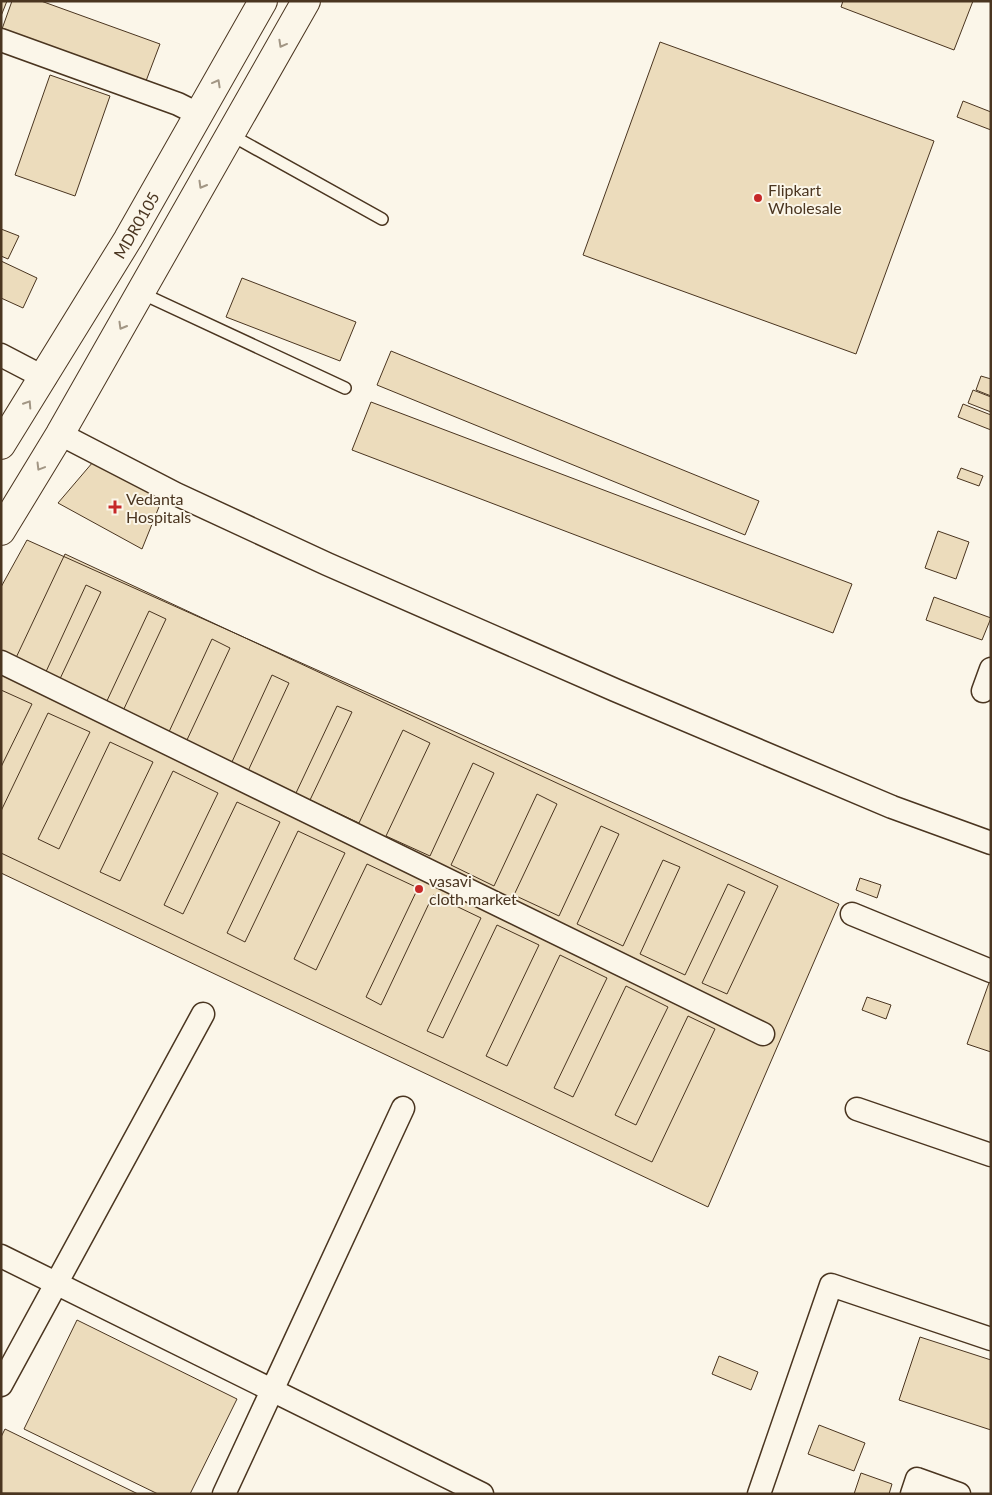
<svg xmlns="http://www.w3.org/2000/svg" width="992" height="1495" font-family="Lato,sans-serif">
  <rect width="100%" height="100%" fill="#fbf6e9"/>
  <path fill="#ecdcbc" stroke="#4a3520" d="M 1,1 L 7,1 L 1,16 Z
    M 12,1 L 41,1 L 160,44 L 146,81 L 2,29 Z
    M 843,1 L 973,1 L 954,50 L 841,7 Z
    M 660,42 L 934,141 L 856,354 L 583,255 Z
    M 50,75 L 110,96 L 75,196 L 15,175 Z
    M 963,101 L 991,112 L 991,130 L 957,117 Z
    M 1,229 L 19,236 L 8,259 L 1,256 Z
    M 1,261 L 37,278 L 23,308 L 1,298 Z
    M 242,278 L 356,322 L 340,361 L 226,317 Z
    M 391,351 L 759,501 L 745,535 L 377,385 Z
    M 981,376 L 991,379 L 991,396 L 976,390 Z
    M 973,390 L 991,397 L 991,412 L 968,403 Z
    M 371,402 L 852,584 L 833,633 L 352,450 Z
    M 963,404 L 991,415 L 991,430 L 958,417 Z
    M 93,462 L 165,492 L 142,549 L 58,503 Z
    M 961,468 L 983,476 L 979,486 L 957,478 Z
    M 938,531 L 969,542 L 956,579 L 925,568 Z
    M 27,540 L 839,904 L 708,1207 L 1,873 L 1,587 Z
    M 65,554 L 778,886 L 727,994 L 702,983 L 745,892 L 728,884 L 685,975 L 640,954 L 680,867 L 663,860 L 623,946 L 577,924 L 619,834 L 601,826 L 559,916 L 514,895 L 557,804 L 537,794 L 494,886 L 451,865 L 494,773 L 473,763 L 430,856 L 386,836 L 430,743 L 403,730 L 359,823 L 310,800 L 352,712 L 337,706 L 296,793 L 248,771 L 289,683 L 272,675 L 231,764 L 186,742 L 230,648 L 212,639 L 168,734 L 122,713 L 166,619 L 149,611 L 105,705 L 58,683 L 101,592 L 86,585 L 44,676 L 14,662 Z
    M 934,597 L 991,618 L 982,640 L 926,620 Z
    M 1,690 L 32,704 L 1,767 Z
    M 48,713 L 90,732 L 38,839 L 59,849 L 110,742 L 153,762 L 100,872 L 120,881 L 173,771 L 218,793 L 164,905 L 183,914 L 237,802 L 280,822 L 227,933 L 245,942 L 298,831 L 345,853 L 294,959 L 316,970 L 367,864 L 418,888 L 366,997 L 381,1005 L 433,895 L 481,918 L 427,1031 L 443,1038 L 497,925 L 539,945 L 486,1056 L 507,1066 L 560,955 L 607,978 L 554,1088 L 573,1097 L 626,986 L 668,1007 L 615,1115 L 636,1125 L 688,1016 L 715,1029 L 652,1162 L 1,853 L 1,811 Z
    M 860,878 L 881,885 L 877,898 L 856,890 Z
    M 990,980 L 991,980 L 991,1052 L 967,1044 Z
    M 867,997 L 891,1005 L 886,1019 L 862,1010 Z
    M 77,1320 L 237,1399 L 190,1494 L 158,1494 L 24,1429 Z
    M 920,1337 L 991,1360 L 991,1430 L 899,1400 Z
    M 719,1356 L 758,1372 L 751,1390 L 712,1374 Z
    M 819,1425 L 865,1443 L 854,1471 L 808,1454 Z
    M 5,1429 L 138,1494 L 1,1493 L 1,1437 Z
    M 861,1473 L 892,1484 L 889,1494 L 854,1494 Z"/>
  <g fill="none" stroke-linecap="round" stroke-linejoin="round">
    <g stroke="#4a3520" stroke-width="14">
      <path id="service" d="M 231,135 L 382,219
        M 141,293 L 345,388"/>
    </g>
    <g stroke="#4a3520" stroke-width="25">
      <path id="minor" d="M 1,40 L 178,104 L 200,115
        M 1,355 L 45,378
        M 60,434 L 176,494 L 327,564 L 615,690 L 892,807 L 991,843
        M 1,662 L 763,1034
        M 983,691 L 991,669
        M 852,914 L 991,971
        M 857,1109 L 991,1155
        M 1,1256 L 482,1494
        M 1,1385 L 203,1014
        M 224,1494 L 403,1108
        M 759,1494 L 831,1285 L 991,1339
        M 912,1494 L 917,1479 L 959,1494"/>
    </g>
    <g stroke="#4a3520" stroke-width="30">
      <path id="secondary" d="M 1,445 L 128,239 L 263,1
        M 1,531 L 60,434 L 306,1"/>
    </g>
    <use href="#service" stroke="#fbf6e9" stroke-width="11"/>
    <use href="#minor" stroke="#fbf6e9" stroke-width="22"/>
    <use href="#secondary" stroke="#fbf6e9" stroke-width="28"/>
  </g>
  <defs><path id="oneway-chevron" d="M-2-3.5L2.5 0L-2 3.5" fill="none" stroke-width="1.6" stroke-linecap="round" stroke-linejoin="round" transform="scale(1.25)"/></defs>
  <g stroke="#a29684">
    <use href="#oneway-chevron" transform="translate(282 44) rotate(119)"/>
    <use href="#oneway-chevron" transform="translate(217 83) rotate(-61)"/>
    <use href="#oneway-chevron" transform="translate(202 185) rotate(120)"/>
    <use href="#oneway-chevron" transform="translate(122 326) rotate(120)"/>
    <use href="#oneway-chevron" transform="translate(28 404) rotate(-57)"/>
    <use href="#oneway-chevron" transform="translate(40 467) rotate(121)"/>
  </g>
  <g fill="#c62828" stroke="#fbf6e9" stroke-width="2">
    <circle cx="758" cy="198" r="5"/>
    <path d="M112.5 499.5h5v5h5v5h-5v5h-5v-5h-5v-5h5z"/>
    <circle cx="419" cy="889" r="5"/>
  </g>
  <g text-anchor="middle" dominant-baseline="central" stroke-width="4" stroke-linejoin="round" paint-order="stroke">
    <g font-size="16" fill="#4a3520" stroke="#fbf6e9" text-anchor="start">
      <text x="768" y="189">Flipkart<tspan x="768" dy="18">Wholesale</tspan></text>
      <text x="126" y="498">Vedanta<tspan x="126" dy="18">Hospitals</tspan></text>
      <text x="429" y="880">vasavi<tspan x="429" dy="18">cloth market</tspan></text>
    </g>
    <g font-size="16" fill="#4a3520" stroke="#fbf6e9">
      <text transform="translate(136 225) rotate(-60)">MDR0105</text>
    </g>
  </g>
  <rect width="992" height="1495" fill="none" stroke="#4a3520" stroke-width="5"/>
</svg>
